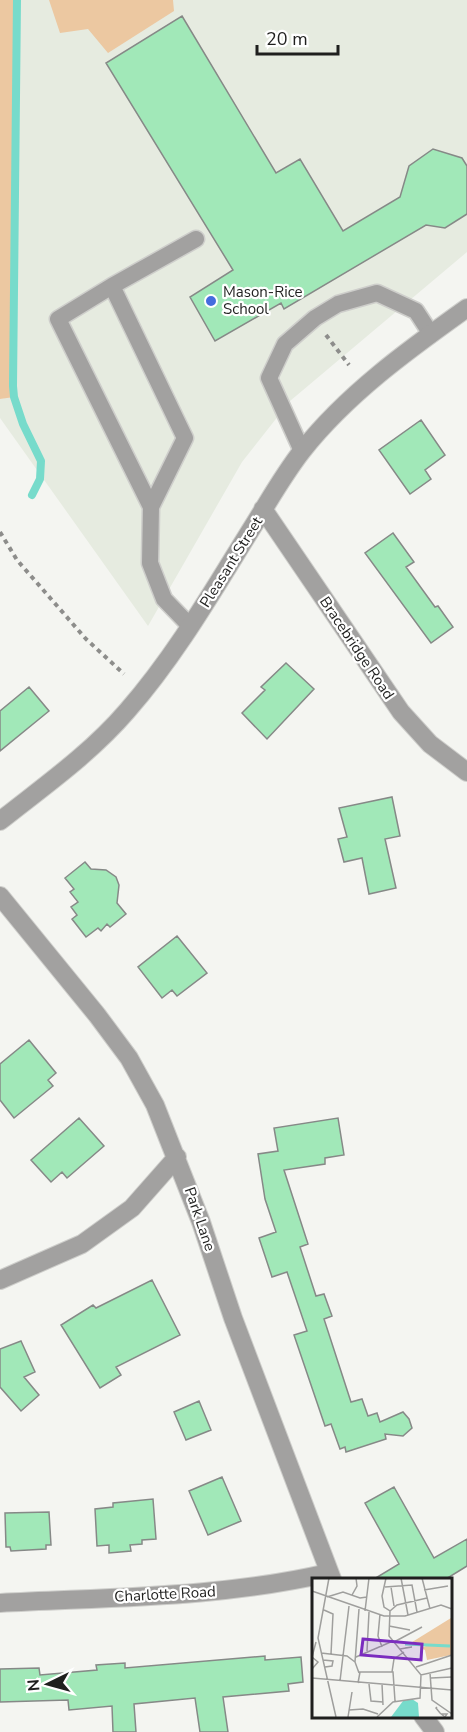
<svg xmlns="http://www.w3.org/2000/svg" width="467" height="1732" font-family="'Nunito Sans',sans-serif">
  <rect width="100%" height="100%" fill="#f4f5f1"/>
  <path fill="#e6ebe0" d="M 17,0 L 467,0 L 467,252 L 290,401 L 242,462 L 148,626 L 0,418 L 0,399 L 14,396 Z"/>
  <path fill="#ecc8a1" d="M 0,0 L 17,0 L 14,397 L 0,399 Z
    M 49,0 L 173,0 L 174,11 L 108,53 L 88,29 L 60,33 Z"/>
  <g fill="none" stroke-linecap="round" stroke-linejoin="round">
    <path stroke="#77dbcb" stroke-width="8" d="M 17,0 L 13,386 L 14,397 L 23,424 L 41,461 L 40,479 L 32,495"/>
  </g>
  <path fill="#a1e8b8" stroke="#868987" stroke-width="1.5" d="M 182,16 L 276,173 L 300,159 L 343,231 L 400,197 L 409,166 L 433,149 L 462,158 L 467,166 L 467,214 L 445,228 L 426,225 L 284,309 L 281,303 L 215,341 L 190,297 L 233,270 L 106,63 Z
    M 421,420 L 445,455 L 425,470 L 431,479 L 410,494 L 379,450 Z
    M 393,533 L 414,562 L 406,567 L 435,607 L 438,606 L 453,627 L 431,643 L 365,553 Z
    M 286,663 L 314,689 L 267,739 L 242,713 L 265,690 L 261,687 Z
    M 29,687 L 49,711 L 0,751 L 0,711 Z
    M 392,797 L 400,836 L 385,839 L 396,888 L 369,894 L 362,858 L 344,862 L 338,839 L 347,837 L 339,808 Z
    M 85,862 L 91,869 L 106,870 L 116,877 L 119,885 L 117,903 L 126,914 L 110,927 L 107,924 L 101,931 L 98,928 L 86,937 L 72,919 L 77,915 L 71,907 L 78,902 L 70,892 L 74,889 L 65,878 Z
    M 177,936 L 207,973 L 177,996 L 172,990 L 162,998 L 138,967 Z
    M 29,1040 L 56,1073 L 48,1080 L 53,1086 L 14,1118 L 0,1100 L 0,1064 Z
    M 79,1118 L 104,1146 L 67,1178 L 62,1172 L 51,1182 L 31,1160 Z
    M 338,1118 L 344,1155 L 325,1158 L 325,1164 L 284,1170 L 308,1244 L 300,1247 L 316,1296 L 324,1294 L 332,1316 L 324,1319 L 351,1402 L 362,1399 L 368,1416 L 377,1413 L 380,1422 L 403,1412 L 409,1419 L 412,1428 L 403,1436 L 385,1434 L 386,1439 L 346,1452 L 345,1447 L 340,1449 L 331,1424 L 325,1426 L 294,1335 L 307,1331 L 287,1272 L 272,1277 L 259,1238 L 276,1232 L 265,1199 L 258,1154 L 278,1151 L 274,1128 Z
    M 152,1280 L 180,1335 L 116,1367 L 121,1375 L 100,1388 L 61,1325 L 93,1305 L 96,1308 Z
    M 21,1341 L 35,1372 L 24,1377 L 39,1395 L 21,1411 L 0,1387 L 0,1349 Z
    M 199,1401 L 211,1430 L 186,1440 L 174,1412 Z
    M 222,1477 L 241,1521 L 208,1535 L 189,1491 Z
    M 394,1487 L 434,1558 L 467,1539 L 467,1566 L 446,1579 L 374,1579 L 399,1564 L 365,1503 Z
    M 153,1499 L 156,1539 L 142,1540 L 142,1544 L 130,1545 L 131,1551 L 109,1553 L 109,1545 L 97,1546 L 95,1509 L 113,1507 L 113,1503 Z
    M 49,1512 L 51,1545 L 46,1545 L 46,1549 L 11,1551 L 10,1547 L 6,1547 L 5,1513 Z
    M 265,1656 L 265,1660 L 301,1657 L 303,1682 L 288,1684 L 289,1691 L 223,1697 L 228,1732 L 200,1732 L 195,1698 L 134,1704 L 136,1732 L 113,1732 L 112,1706 L 69,1710 L 68,1700 L 0,1702 L 0,1669 L 39,1668 L 40,1675 L 97,1670 L 96,1665 L 125,1663 L 125,1668 Z"/>
  <g fill="none" stroke-linecap="round" stroke-linejoin="round">
    <g stroke="#cececb" stroke-width="19">
      <path id="lane" d="M 112,286 L 196,239
        M 302,451 L 269,378 L 285,344 L 315,318 L 338,304 L 377,293 L 416,311 L 431,334
        M 151,507 L 58,319 L 112,286 L 185,438 L 151,507 L 150,563 L 164,599 L 190,626"/>
    </g>
    <g stroke="#cececb" stroke-width="20">
      <path id="street" d="M 263,509 L 401,712 L 430,744 L 467,772
        M 0,821 C 44,786 90,754 127,711 C 177,654 215,587 255,523 C 270,499 284,474 302,451 C 347,394 408,350 467,308
        M 0,896 L 97,1015 L 129,1058 L 155,1105 L 201,1222 L 233,1318 L 332,1579
        M 0,1280 L 82,1244 L 132,1208 L 177,1157
        M 0,1603 C 109,1597 221,1598 328,1573
        M 423,1716 L 435,1732"/>
    </g>
    <path stroke="#8d8d8b" stroke-width="4" stroke-dasharray="4.5 4.5" stroke-linecap="butt" d="M 326,335 L 349,365
      M 0,532 L 17,560 L 86,639 L 124,674"/>
    <use href="#lane" stroke="#a2a1a0" stroke-width="16"/>
    <use href="#street" stroke="#a2a1a0" stroke-width="18"/>
  </g>
  <circle fill="#456cde" stroke="#fff" stroke-width="2" cx="211" cy="301" r="6"/>
  <g text-anchor="middle" dominant-baseline="central" stroke-width="4.5" stroke-linejoin="round" paint-order="stroke">
    <g font-size="15" fill="#1f1f1e" stroke="#fff" text-anchor="start">
      <text x="223" y="292">Mason-Rice<tspan x="223" dy="17">School</tspan></text>
    </g>
    <g font-size="15" fill="#1f1f1e" stroke="#fff">
      <text transform="translate(231 562) rotate(-58)">Pleasant Street</text>
      <text transform="translate(357 648) rotate(56)">Bracebridge Road</text>
      <text transform="translate(200 1219) rotate(71)">Park Lane</text>
      <text transform="translate(165 1594) rotate(-3)">Charlotte Road</text>
    </g>
  </g>
  <g transform="translate(312 1578)">
    <rect width="140" height="140" fill="#f4f5f1"/>
    <path d="M 139,40 L 139,77 L 115,82 L 113,72 L 108,70 L 117,67 L 97,66 Z" fill="#ecc8a1"/>
    <path d="M 100,121 L 106,125 L 107,139 L 79,139 L 91,123 Z" fill="#77dbcb"/>
    <path fill="none" stroke="#77dbcb" stroke-width="3" d="M 93,66 L 138,68"/>
    <path fill="none" stroke="#9f9f9d" stroke-width="1.5" d="M 17,0 L 6,60 L 24,139M 74,0 L 70,18 L 72,29 L 78,33 L 77,58 L 109,97 L 140,90M 89,0 L 96,37M 110,0 L 118,31M 73,9 L 100,7 L 105,34M 79,9 L 82,28M 112,12 L 136,8M 0,13 L 72,38 L 93,38 L 129,27 L 140,31M 40,17 L 45,8 L 44,0M 15,19 L 31,14 L 48,20 L 55,19M 47,31 L 43,84 L 47,95M 12,32 L 21,36 L 19,76M 53,33 L 57,0M 78,33 L 85,27 L 115,20M 68,36 L 66,58 L 70,69M 77,48 L 98,52M 82,64 L 110,49M 88,71 L 100,69 L 93,70M 55,73 L 57,34M 9,75 L 35,78 L 43,84M 44,79 L 81,63M 11,82 L 21,83 L 20,88 L 13,89M 104,89 L 140,77M 0,91 L 6,84 L 0,79 L 4,64M 80,94 L 82,81 L 92,74M 118,95 L 120,122 L 140,136M 0,100 L 140,112M 119,100 L 140,99M 28,103 L 37,28M 46,105 L 48,94 L 81,94 L 83,123M 57,106 L 59,123 L 71,124M 70,106 L 71,127M 125,129 L 124,130 L 128,135 L 133,139 L 135,136 L 129,136M 37,132 L 51,131 L 66,136M 36,139 L 40,114M 65,139 L 81,124 L 108,120 L 109,97"/>
    <path fill="#7b2cbf" fill-opacity="0.15" stroke="#7b2cbf" stroke-width="3" d="M 51,61 L 110,66 L 109,82 L 49,77 Z"/>
    <rect width="140" height="140" fill="none" stroke="#1f1f1e" stroke-width="3"/>
  </g>
  <g transform="translate(48 1684) rotate(265)" stroke="#ffffff" stroke-width="4.5" paint-order="stroke">
  <path d="M0-4.5L10 22L0 15L-10 22Z" fill="#1f1f1e"/>
  <text y="-9" font-size="16" font-weight="bold" text-anchor="middle" fill="#1f1f1e">N</text>
  </g>
  <path d="M257 45v9h81v-9" fill="none" stroke="#1f1f1e" stroke-width="3"/>
  <text x="266" y="45" font-size="18" fill="#1f1f1e" stroke="#ffffff" stroke-width="4.5" paint-order="stroke">20 m</text>
</svg>
